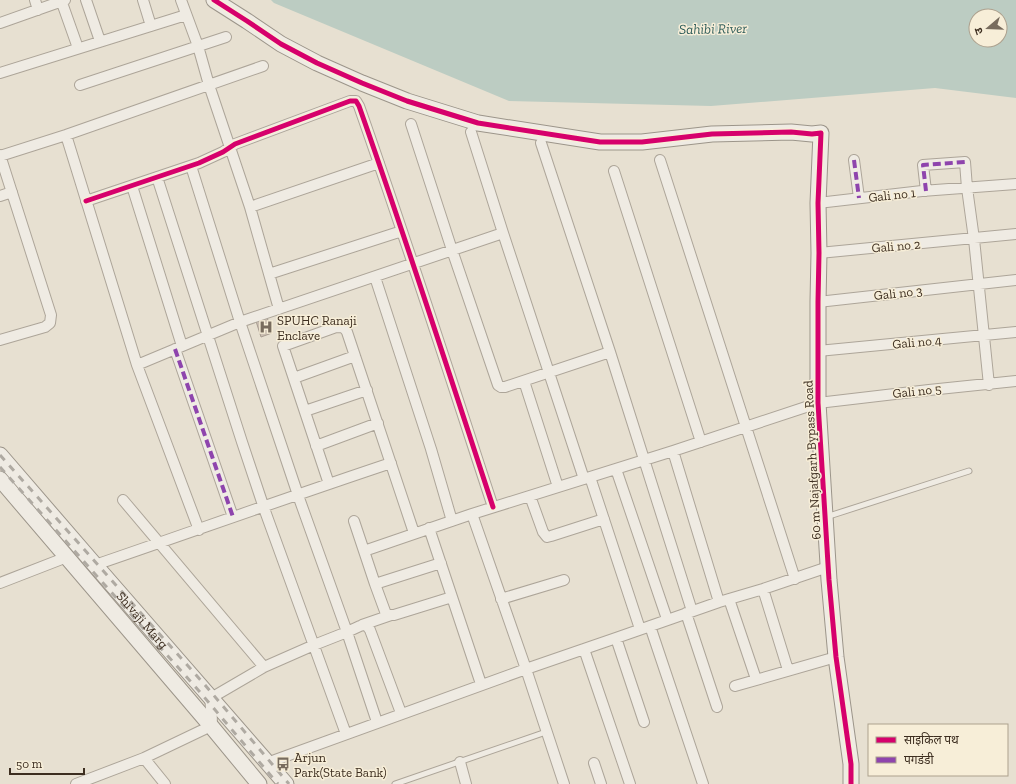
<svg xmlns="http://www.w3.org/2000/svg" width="1016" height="784" font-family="'Zilla Slab','Noto Sans Devanagari',serif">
  <rect width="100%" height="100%" fill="#e7e0d1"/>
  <path fill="#bcccc2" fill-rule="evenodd" d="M 271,0 L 1016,0 L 1016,98 L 935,88 L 711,106 L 509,101 L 274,3 ZM 976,16 L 1000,16 L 1000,40 L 976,40 Z"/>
  <path fill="#cbbfb2" stroke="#a89c90" d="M 266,314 L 272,333 L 261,337 L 255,318 Z"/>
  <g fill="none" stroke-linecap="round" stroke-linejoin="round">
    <g stroke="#ada599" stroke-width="7">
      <path id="lane" d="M 826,517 L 969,471
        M 395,784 L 546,732"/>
    </g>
    <g stroke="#ada599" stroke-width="12">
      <path id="street" d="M 35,0 L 38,10
        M 61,0 L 78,48
        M 86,0 L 100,41
        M 143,0 L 151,26
        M 181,0 L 198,46 L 209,85 L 250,207 L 279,309
        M 0,23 L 65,0
        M 0,73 L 186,15
        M 80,85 L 226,37
        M 411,124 L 452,250 L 498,385 L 501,387 L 505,387 L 610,352
        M 471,132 L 503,233 L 584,479
        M 66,135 L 137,365 L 199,530
        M 541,143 L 610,352 L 692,611
        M 0,155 L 51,315 L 50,323 L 45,327 L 0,340
        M 0,156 L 66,135 L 263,66
        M 660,160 L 795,579
        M 854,160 L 859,198
        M 191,166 L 240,322 L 299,498 L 347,632 L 377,722
        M 614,171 L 701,442
        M 157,177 L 242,442 L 265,511 L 346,734
        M 132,186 L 182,346
        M 926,191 L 923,165 L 965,162 L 967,188 L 974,239 L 989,385
        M 0,196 L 12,192
        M 86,201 L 199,163 L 223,152 L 235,144 L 350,101 L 356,101 L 359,106 C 406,239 449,373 493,507
        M 818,203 L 922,191 L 1016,184
        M 250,207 L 379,163
        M 819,253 L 1016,234
        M 269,274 L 402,231
        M 375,277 L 431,449 L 452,521
        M 818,302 L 1016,280
        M 175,349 L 233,517
        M 818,351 L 1016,332
        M 137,365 L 240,322 L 503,233
        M 294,378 L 355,356
        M 524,381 L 558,487
        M 305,411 L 367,390
        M 316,446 L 378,423
        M 673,451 L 719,602
        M 616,469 L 667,619
        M 590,477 L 640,629
        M 329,484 L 283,346 L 336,327 C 342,327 344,327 347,332 L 414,533
        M 530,496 L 543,532 L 547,537 L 551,536 L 604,519
        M 123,500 L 264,667
        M 472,514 L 526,669 L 564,784
        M 354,521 L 375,584 L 386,614 L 389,615 L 394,615 L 452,597
        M 429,528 L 481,684
        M 364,551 L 472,514 L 673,451 L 818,403 L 929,390 L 1016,381
        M 95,565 C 194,531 292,496 391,463
        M 0,583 L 67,557
        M 375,584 L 441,563
        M 763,589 L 788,670
        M 501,599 L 564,580
        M 729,599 L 756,679
        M 686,613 L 717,707
        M 362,625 L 391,615
        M 650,626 L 703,784
        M 616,638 L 644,722
        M 584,649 L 630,784
        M 735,686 L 836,657
        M 144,758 L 165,784
        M 460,762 L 466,784
        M 267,763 L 526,669 L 616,638 L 719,602 L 763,589 L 828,567
        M 594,763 L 601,784
        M 76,784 L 144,758 L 211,726 C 214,717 209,707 211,698 L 264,667 L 314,645 L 347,632 L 360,626 L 364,625 L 367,626 L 370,630 L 401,713"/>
    </g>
    <g stroke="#9c958a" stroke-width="17">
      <g id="secondary">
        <path d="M 214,0 L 247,21 L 281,44 L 317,63 L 362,83 L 407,101 L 478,123 L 600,142 L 642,142 L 712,134 L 791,132 L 812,134 L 821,133 L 818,203 L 819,253 L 818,302 L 818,403 L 829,580 L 836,657 L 851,764 L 851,784"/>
        <path id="s1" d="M 0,455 L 95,565 L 286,784"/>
        <path d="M 0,479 L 211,726 L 259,784"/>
      </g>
    </g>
    <use href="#lane" stroke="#efebe3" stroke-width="5"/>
    <use href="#street" stroke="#efebe3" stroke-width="10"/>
    <use href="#secondary" stroke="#efebe3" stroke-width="15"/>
    <path stroke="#afaaa2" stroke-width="3" stroke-dasharray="7 7" stroke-linecap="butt" d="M 0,455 L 205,685 L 289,784
      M 0,467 L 199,691 L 278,784"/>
    <path stroke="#8e44ad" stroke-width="4" stroke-dasharray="8 4" stroke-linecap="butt" d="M 854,160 L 859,198
      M 926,191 L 923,165 L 965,162
      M 175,349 L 233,517"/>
    <g stroke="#f7eed8" stroke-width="8">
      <path id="cycleway" d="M 214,0 L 247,21 L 281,44 L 317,63 L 362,83 L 407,101 L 478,123 L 600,142 L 642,142 L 712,134 L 791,132 L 812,134 L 821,133 L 818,203 L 819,253 L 818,302 L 818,403 L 829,580 L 836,657 L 851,764 L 851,784
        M 86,201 L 199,163 L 223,152 L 235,144 L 350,101 L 356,101 L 359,106 C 406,239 449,373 493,507"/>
    </g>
    <use href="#cycleway" stroke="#d6006c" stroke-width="5"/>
  </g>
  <defs>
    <g id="hospital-bare" transform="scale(1.08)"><path d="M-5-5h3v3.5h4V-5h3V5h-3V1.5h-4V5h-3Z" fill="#786c5e" stroke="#f7eed8" stroke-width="2.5" paint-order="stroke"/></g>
    <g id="bus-bare" transform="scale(1.08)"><path d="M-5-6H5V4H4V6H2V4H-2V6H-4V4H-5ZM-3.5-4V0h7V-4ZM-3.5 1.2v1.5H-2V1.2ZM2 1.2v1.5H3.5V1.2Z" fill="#786c5e" stroke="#f7eed8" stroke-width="2.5" paint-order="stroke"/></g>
  </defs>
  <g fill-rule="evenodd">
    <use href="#hospital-bare" x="266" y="327"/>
    <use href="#bus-bare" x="283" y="764"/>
  </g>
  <g text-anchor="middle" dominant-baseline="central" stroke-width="3" stroke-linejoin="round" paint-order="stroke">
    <g font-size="13" fill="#3d2e20" stroke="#f7eed8">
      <text transform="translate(892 195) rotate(-6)">Gali no 1</text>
      <text transform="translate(896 246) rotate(-5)">Gali no 2</text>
      <text transform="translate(898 293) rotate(-6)">Gali no 3</text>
      <text transform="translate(917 342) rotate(-5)">Gali no 4</text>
      <text transform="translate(917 391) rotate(-6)">Gali no 5</text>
      <text transform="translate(812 460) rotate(-93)">60 m Najafgarh Bypass Road</text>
      <text stroke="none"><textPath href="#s1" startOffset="218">Shivaji Marg</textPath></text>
    </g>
    <g font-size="13" fill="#3d2e20" stroke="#f7eed8" text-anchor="start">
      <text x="277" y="320">SPUHC Ranaji<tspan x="277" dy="15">Enclave</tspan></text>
      <text x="294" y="757">Arjun<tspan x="294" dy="15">Park(State Bank)</tspan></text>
    </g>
    <g font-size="14" font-style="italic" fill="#2f5d5a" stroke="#f7eed8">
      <text transform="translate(713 29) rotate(-1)">Sahibi River</text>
    </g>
  </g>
  <rect x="868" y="724" width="140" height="52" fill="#f7eed8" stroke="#ada18e"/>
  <rect x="876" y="737" width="20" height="6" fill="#d6006c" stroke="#ada18e"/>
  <text x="904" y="744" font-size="12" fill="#3d2e20">साइकिल पथ</text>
  <rect x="876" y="757" width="20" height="6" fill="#8e44ad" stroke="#ada18e"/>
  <text x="904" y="764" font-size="12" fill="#3d2e20">पगडंडी</text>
  <g transform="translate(988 28) rotate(251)"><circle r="19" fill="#f7eed8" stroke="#ada18e"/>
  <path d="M0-3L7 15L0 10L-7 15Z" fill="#786c5e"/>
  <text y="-6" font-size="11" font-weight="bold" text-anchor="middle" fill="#3d2e20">उ</text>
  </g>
  <path d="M10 768v6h74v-6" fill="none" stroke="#3d2e20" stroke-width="2"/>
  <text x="16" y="768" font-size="12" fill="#3d2e20" stroke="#f7eed8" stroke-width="3" paint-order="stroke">50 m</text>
</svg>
